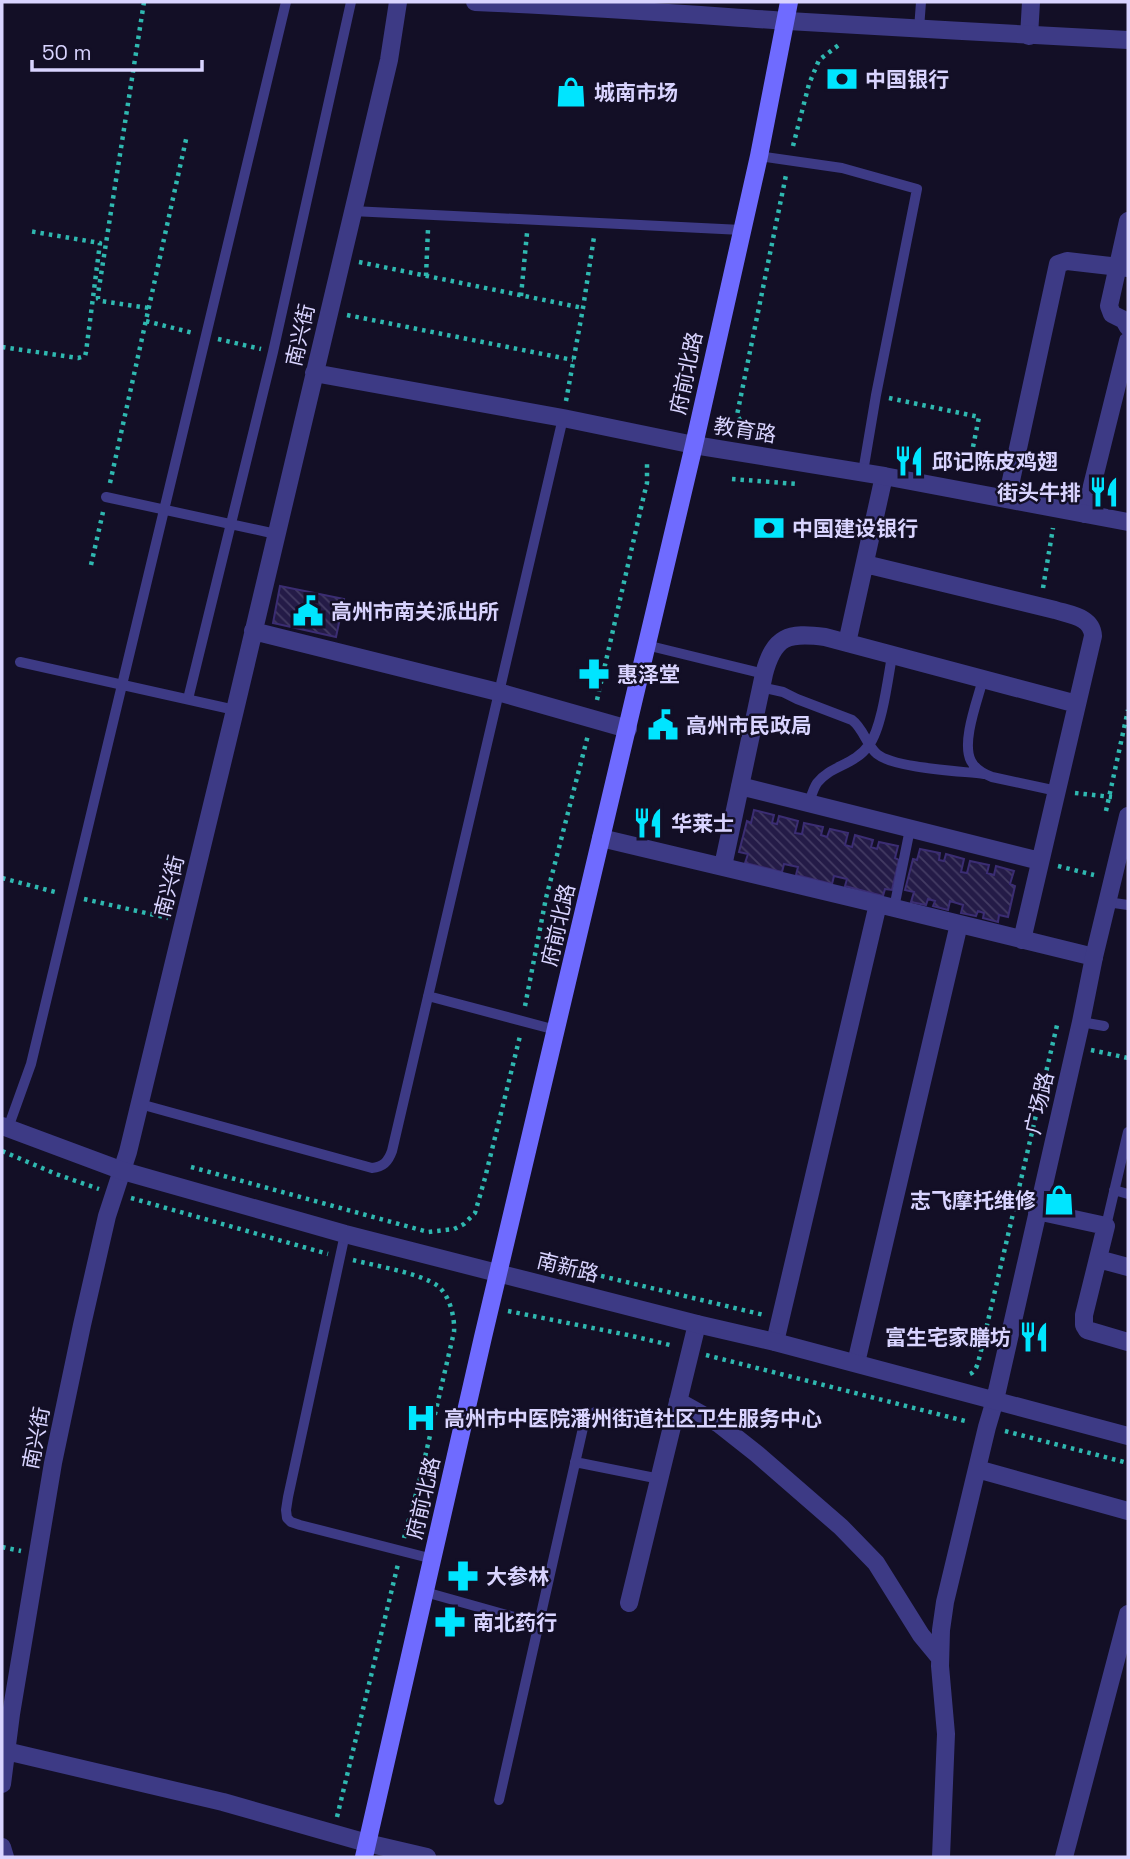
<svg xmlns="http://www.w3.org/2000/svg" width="1130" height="1859" font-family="'Space Grotesk','Noto Sans SC',sans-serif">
  <defs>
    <pattern id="building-back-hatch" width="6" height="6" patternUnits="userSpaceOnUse" patternTransform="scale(1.75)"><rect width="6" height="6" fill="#241b47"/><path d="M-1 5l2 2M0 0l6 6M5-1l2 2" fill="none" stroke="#433b63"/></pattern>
  </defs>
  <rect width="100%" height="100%" fill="#130f26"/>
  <path fill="url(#building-back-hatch)" stroke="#3b2d73" stroke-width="2" d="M 280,586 L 344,599 L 336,637 L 273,623 Z
    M 754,810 L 774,815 L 772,823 L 777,824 L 779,816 L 798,821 L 795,833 L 802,834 L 804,823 L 823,827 L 821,835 L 827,837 L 830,829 L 848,833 L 845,845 L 852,847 L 855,835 L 873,840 L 871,847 L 877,849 L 879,842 L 898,846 L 895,858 L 899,860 L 892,890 L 885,889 L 883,896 L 845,886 L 847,879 L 834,876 L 832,884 L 796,875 L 798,867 L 784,864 L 782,872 L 745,863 L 748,854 L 739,852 L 747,821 L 751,823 Z
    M 920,849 L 940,853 L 939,860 L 944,861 L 946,854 L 964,859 L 961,872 L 967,873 L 970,861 L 989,865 L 987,873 L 994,875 L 996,866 L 1014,871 L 1010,884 L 1015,886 L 1008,917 L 999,915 L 998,922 L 983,918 L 984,913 L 978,911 L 976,916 L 961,913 L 963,905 L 950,901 L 948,910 L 933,906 L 935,901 L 928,899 L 926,905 L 911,902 L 914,892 L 905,890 L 913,859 L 917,860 Z"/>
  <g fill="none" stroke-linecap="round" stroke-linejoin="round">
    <path stroke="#2fb8b0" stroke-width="4.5" stroke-dasharray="3.5 5" stroke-linecap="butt" d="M 144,2 L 98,294 L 98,299 L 101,301 L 149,308
      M 793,146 L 809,84 L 819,60 L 840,44
      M 359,262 L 583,308
      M 426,276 L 428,229
      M 521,296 L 527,233
      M 347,315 L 573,360
      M 146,321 L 193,333
      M 218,339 L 261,349
      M 2,347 L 78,358 L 85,356 L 86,352 L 100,243 L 29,231
      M 889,398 L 979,417 L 968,472
      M 566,401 L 583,308 L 594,237
      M 749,435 L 737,415 L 786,175
      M 732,479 L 797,484
      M 110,483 L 187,135
      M 91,565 L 103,512
      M 1043,588 L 1053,528
      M 597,700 L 644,495 L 647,483 L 647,461
      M 1075,793 L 1112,797
      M 1106,811 L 1128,710
      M 1058,866 L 1094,875
      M 2,878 L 59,893
      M 84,899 L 168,918
      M 525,1006 L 546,898 L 588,735
      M 1091,1050 L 1128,1058
      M 2,1151 L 56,1174 L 99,1189
      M 191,1167 L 428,1232 L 454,1229 L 464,1224 L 475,1213 L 485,1178 L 520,1036
      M 131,1198 L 328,1254
      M 353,1260 C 376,1266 420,1273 438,1286 C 450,1296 455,1318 454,1332 L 419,1483 L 404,1538
      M 568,1268 L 764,1315
      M 508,1311 L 628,1335 L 674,1346
      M 706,1355 L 969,1422
      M 970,1374 C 977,1371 978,1362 980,1355 L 1058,1021
      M 1005,1431 L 1128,1463
      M 2,1547 L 21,1551
      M 337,1817 L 398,1564"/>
    <path stroke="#3d3a85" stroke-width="10" d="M 919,29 L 921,2
      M 759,156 L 842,168 L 917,189 L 876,395 L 863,472
      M 352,211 L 742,230
      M 106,497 L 276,534
      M 646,645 L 764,674
      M 20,662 L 235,710
      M 983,679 C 978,699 961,742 971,761 C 975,769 984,774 992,777 L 1057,791
      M 760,687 L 783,692 L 797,699 L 852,720 C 864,729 866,745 877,754 C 894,768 960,771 984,774
      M 188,699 L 273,352 L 351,2
      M 809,803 C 811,797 813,789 817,783 C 831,765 854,766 869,745 C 882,728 888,678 892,656
      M 1107,902 L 1128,905
      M 894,908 L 910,829
      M 428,996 L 556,1030
      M 1081,1022 L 1104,1026
      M 140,1104 L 372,1168 C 383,1167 388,1162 392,1151 L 563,418
      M 8,1128 L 31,1064 L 286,2
      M 1114,1190 L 1128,1194
      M 1106,1226 L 1128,1132
      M 345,1234 L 288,1497 L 286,1510 L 287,1518 L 291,1522 L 300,1525 L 433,1559
      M 575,1462 L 660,1479
      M 425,1592 L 539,1624
      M 499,1800 L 585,1419 L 595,1412 L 625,1413"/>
    <path stroke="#3d3a85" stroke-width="18" d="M 1029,36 L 1031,2
      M 1128,221 L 1109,306 L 1112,314 L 1124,320 L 1128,327
      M 314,373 L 563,418 L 694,445
      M 1007,499 L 1058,264 L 1067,261 L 1128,268
      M 1085,514 L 1128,341
      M 865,564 L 1055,610 C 1071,615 1092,617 1093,636 L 1022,940
      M 253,631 L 498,692 L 628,729
      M 847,643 L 884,476
      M 740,786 L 1040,861
      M 601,838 L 878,904 L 1094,957
      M 723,866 L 764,674 C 774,636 788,632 825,637 L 1077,704
      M 1037,1211 L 1106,1226 L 1084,1315 L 1084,1325 L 1087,1330 L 1128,1342
      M 1098,1259 L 1128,1267
      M 775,1342 L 878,904
      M 856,1363 L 959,924
      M 678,1401 L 719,1424 L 757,1454 L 841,1527 L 876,1563 L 921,1635 L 940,1658
      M 977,1469 L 1128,1511
      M 629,1603 L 697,1324
      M 6,1751 L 223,1802 L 367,1843 L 427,1857
      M 2,1784 L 11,1714 L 53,1463 L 82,1325 L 107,1216 L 128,1152 L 235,710 L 389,60 L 398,2
      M 2,1847 L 5,1857
      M 941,1857 L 946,1734 L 940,1666 L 941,1630 L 945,1602 L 987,1427 L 995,1400
      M 1064,1857 L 1128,1614"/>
    <path stroke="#3d3a85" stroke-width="18" d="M 475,2 C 579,6 684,14 788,21 C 901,28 1015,34 1128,40
      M 694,445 L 884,476 L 1128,522
      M 2,1126 L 123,1171 L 345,1234 L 697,1324 L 775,1342 L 1128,1436
      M 995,1400 L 1081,1022 L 1094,957 L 1128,816"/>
    <path stroke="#6f6bff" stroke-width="18" d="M 364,1857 L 483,1337 L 694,445 L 759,156 L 789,2"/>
  </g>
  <defs>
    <g id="bank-bare" transform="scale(2.415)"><path d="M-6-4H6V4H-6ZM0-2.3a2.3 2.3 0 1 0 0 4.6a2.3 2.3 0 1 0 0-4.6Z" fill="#00e5ff" stroke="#130f26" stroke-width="2.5" paint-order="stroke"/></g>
    <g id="shop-bare" transform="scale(2.415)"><path d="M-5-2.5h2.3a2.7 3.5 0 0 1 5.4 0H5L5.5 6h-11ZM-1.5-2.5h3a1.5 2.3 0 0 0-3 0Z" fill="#00e5ff" stroke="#130f26" stroke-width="2.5" paint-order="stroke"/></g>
    <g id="restaurant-bare" transform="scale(2.415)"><path d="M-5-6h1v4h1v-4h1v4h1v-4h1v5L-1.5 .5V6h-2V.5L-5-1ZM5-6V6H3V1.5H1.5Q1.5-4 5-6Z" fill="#00e5ff" stroke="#130f26" stroke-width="2.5" paint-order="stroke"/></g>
    <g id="civic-bare" transform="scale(2.415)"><path d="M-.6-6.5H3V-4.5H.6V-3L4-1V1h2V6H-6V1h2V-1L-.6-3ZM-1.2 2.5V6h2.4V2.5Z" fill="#00e5ff" stroke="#130f26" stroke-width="2.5" paint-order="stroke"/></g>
    <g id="pharmacy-bare" transform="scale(2.415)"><path d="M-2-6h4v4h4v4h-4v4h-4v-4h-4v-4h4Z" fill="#00e5ff" stroke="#130f26" stroke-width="2.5" paint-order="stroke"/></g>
    <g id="hospital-bare" transform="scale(2.415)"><path d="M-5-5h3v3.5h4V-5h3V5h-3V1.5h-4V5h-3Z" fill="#00e5ff" stroke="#130f26" stroke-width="2.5" paint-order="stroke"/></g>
  </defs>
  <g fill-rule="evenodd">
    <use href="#bank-bare" x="842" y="79"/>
    <use href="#shop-bare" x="571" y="92"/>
    <use href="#restaurant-bare" x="909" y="461"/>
    <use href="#restaurant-bare" x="1104" y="492"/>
    <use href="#bank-bare" x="769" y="528"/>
    <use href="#civic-bare" x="308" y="611"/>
    <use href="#pharmacy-bare" x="594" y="674"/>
    <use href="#civic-bare" x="663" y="725"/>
    <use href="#restaurant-bare" x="648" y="823"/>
    <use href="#shop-bare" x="1059" y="1200"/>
    <use href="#restaurant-bare" x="1034" y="1337"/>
    <use href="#hospital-bare" x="421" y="1418"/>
    <use href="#pharmacy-bare" x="463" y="1576"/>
    <use href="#pharmacy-bare" x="450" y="1622"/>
  </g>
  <g text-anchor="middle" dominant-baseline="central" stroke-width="5" stroke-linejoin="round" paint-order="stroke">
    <g font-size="21" font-weight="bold" fill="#d9d4ff" stroke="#130f26" text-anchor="start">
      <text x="865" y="79">中国银行</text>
      <text x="594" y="92">城南市场</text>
      <text x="932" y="461">邱记陈皮鸡翅</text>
      <text x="1081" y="492" text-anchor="end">街头牛排</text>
      <text x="792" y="528">中国建设银行</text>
      <text x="331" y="611">高州市南关派出所</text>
      <text x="617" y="674">惠泽堂</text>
      <text x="686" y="725">高州市民政局</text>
      <text x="671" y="823">华莱士</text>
      <text x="1036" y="1200" text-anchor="end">志飞摩托维修</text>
      <text x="1011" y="1337" text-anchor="end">富生宅家膳坊</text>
      <text x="444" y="1418">高州市中医院潘州街道社区卫生服务中心</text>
      <text x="486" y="1576">大参林</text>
      <text x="473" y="1622">南北药行</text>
    </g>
    <g font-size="21" fill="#d9d4ff" stroke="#130f26">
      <text transform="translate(300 335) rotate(-77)">南兴街</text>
      <text transform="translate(686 373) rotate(-78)">府前北路</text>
      <text transform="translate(745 430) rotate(9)">教育路</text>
      <text transform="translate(169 886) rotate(-76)">南兴街</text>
      <text transform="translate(558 925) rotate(-77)">府前北路</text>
      <text transform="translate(1039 1103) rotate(-77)">广场路</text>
      <text transform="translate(568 1267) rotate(14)">南新路</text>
      <text transform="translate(36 1438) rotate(-79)">南兴街</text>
      <text transform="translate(423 1498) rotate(-77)">府前北路</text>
    </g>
  </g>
  <rect width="1130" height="1859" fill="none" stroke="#d9d4ff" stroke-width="7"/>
  <path d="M32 60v10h170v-10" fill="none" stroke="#d9d4ff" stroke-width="3.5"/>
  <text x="42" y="60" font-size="21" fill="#d9d4ff" stroke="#130f26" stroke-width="5" paint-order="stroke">50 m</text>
</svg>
